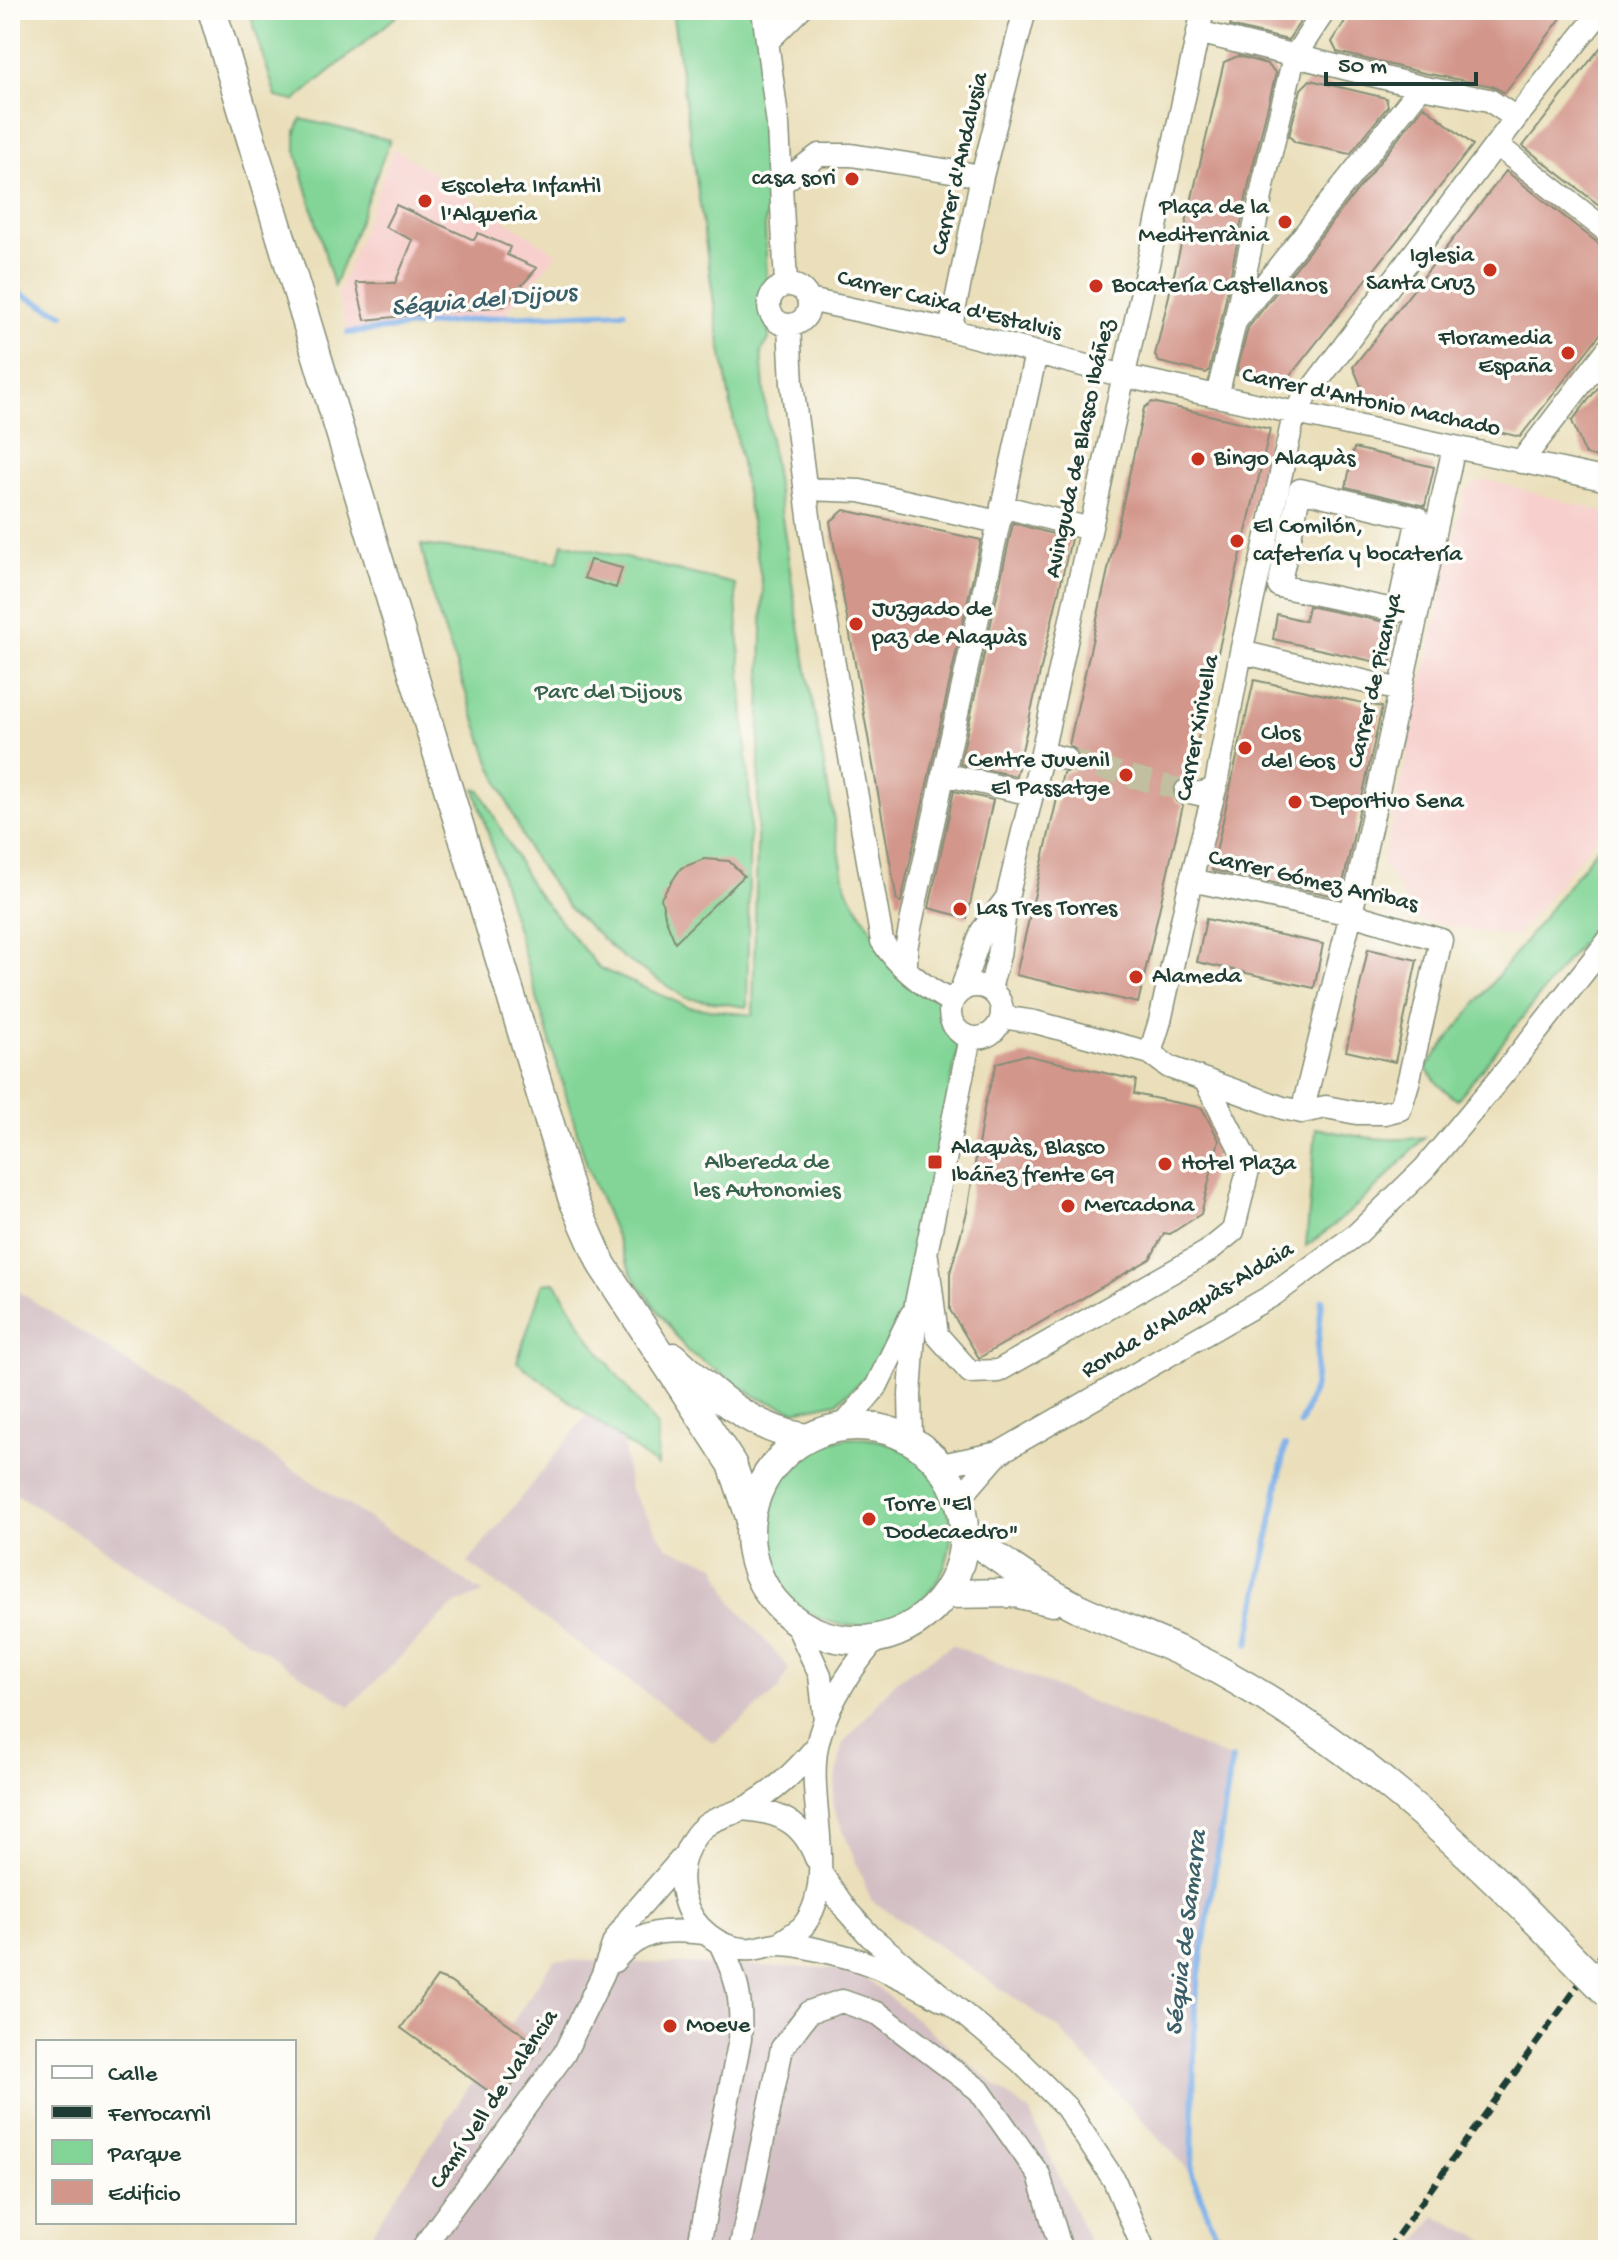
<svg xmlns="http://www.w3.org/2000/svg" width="1618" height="2260" font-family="'Gochi Hand',sans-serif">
  <rect width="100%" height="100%" fill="#fdfcf7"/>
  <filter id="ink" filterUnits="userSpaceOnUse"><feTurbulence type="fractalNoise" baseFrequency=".0125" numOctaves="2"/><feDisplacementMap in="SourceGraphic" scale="16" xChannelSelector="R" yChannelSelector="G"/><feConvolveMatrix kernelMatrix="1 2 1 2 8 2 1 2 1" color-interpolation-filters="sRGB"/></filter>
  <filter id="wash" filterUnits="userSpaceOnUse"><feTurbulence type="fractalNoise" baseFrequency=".006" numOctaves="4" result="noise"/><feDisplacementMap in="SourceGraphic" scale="32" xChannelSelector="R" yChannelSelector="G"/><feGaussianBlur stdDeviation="1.8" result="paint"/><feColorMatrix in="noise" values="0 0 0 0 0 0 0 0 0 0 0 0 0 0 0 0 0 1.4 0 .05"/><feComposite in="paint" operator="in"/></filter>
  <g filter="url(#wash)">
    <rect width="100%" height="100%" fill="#eadfba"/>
    <path fill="#f7d0cd" d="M 394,148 L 558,254 L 502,317 L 348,333 L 337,296 Z
      M 1484,479 L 1608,513 L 1608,824 L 1515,938 L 1418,920 L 1383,863 L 1465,490 Z"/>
    <path fill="#d2bec3" d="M 10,1286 L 484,1593 L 455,1604 L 350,1706 L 10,1490 Z
      M 588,1414 L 623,1443 L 630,1489 L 667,1547 L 716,1565 L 732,1602 L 789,1668 L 779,1690 L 714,1743 L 468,1563 Z
      M 952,1645 L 1232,1759 L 1195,2000 L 1192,2174 L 1058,2028 L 871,1900 L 832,1803 L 842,1745 L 896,1681 Z
      M 554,1960 L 855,1969 L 1030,2113 L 1093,2250 L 360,2250 Z
      M 1435,2216 L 1506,2250 L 1411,2250 Z"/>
    <path fill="#82d597" stroke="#508966" stroke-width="2" d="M 249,10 L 404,10 L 294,101 L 276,97 Z
      M 672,10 L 762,10 L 774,157 L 765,224 L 769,340 L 761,352 L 766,413 L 796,609 L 846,888 L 893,964 L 941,1003 C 942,1021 942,1035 959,1044 L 907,1300 L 873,1371 L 837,1402 L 795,1411 L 757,1397 L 687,1351 L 632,1275 L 588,1169 L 475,789 L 480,790 L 532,887 L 599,968 L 688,1007 L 753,1015 L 763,590 L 718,331 Z
      M 301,119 L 390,140 L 334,286 L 296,150 L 296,131 Z
      M 563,543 L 735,584 L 750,805 L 747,1007 L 686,998 L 621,956 L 569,908 L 529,851 L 491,765 L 433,598 L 421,545 L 558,562 Z
      M 1608,834 L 1608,909 L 1457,1100 L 1440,1086 L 1426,1068 Z
      M 1316,1128 C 1352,1136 1386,1143 1424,1137 C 1388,1178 1351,1215 1306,1246 Z
      M 555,1282 L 592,1342 L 658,1428 L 657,1466 L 517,1362 L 543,1283 Z
      M763 1532a94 94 0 1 1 188 0a94 94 0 1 1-188 0Z"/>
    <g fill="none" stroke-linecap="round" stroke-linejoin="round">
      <path stroke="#7aafe8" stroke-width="6" d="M 10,289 L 63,314
        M 348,333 L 502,317 L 624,312
        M 1300,1424 L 1314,1388 L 1322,1300
        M 1249,1643 L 1285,1446
        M 1222,2250 L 1192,2174 L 1195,2000 L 1232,1759"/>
    </g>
    <g id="blocks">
      <path fill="#d3968b" d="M 1234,10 L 1308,10 L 1288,40 L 1230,26 Z
        M 1352,10 L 1567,10 L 1505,93 L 1492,86 L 1424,73 L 1337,52 L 1332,42 Z
        M 1608,38 L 1608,212 L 1523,146 Z
        M 1238,56 L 1267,64 L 1276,73 L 1251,174 L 1222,317 L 1209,371 L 1206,373 L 1159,362 L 1155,355 L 1224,62 Z
        M 1310,80 L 1386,98 L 1388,106 L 1350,154 L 1295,142 L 1289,136 L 1301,89 Z
        M 1424,106 L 1473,145 L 1282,386 L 1236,375 L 1248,328 Z
        M 1506,171 L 1608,251 L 1608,324 L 1520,437 L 1367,401 L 1353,367 Z
        M 396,205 L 474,240 L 478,233 L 510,247 L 507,255 L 537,268 L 504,306 L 365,320 L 356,283 L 395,283 L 413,240 L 385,227 Z
        M 1608,375 L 1608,460 L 1585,454 L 1572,421 Z
        M 1152,402 L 1270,429 L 1189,777 L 1176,781 L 1172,789 L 1176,801 L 1183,805 L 1138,1003 L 1016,975 L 1063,773 L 1075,769 L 1080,762 L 1076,750 L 1069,745 L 1144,408 Z
        M 1354,448 L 1434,467 L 1425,506 L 1346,487 Z
        M 844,510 L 981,540 L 901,902 L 897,901 L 830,522 Z
        M 1013,523 L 1071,539 L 1016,776 L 960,764 Z
        M 590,560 L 622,568 L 616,588 L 584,578 Z
        M 1308,606 L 1399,625 L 1390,665 L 1273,639 L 1277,614 L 1305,621 Z
        M 1254,680 L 1382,707 L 1340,897 L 1212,870 Z
        M 954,791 L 993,800 L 967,918 L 929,908 Z
        M 704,859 L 729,861 L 744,876 L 675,942 L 666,920 L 661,898 L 681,868 Z
        M 1206,919 L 1323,944 L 1314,988 L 1197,962 Z
        M 1368,949 L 1417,960 L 1395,1062 L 1346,1051 Z
        M 1025,1055 L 1136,1080 L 1134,1094 L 1202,1108 L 1219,1140 L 1201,1214 L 1170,1234 L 1164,1233 L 1150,1259 L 979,1358 L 950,1310 L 950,1273 L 967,1212 L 985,1103 L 997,1063 Z
        M 437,1977 L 450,1982 L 541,2047 L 501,2100 L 401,2028 Z"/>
    </g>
  </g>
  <g filter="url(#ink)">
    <use href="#blocks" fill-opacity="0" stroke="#848e77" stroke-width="2"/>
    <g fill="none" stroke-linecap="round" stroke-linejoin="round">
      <path stroke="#c1bf9f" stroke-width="22" stroke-dasharray="22 11" stroke-linecap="butt" d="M 1066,759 L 1186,791"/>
      <g stroke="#848e77" stroke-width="25">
        <path id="minor" d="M 763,10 L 778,125 L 786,285
          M 1198,32 L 1421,87 L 1489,100 L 1516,118
          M 768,41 L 799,10
          M 1497,145 L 1608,232
          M 782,183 L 819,155 L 851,155 L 982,176
          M769 305a20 20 0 1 1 40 0a20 20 0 1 1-40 0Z
          M 809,300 L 950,330 L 1124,376 L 1608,480
          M 1236,317 L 1265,177 L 1294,57 L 1325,10
          M 789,325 L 792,384 L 811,532 L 882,941 C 899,968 924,987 952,1002
          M 950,330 L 982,176 L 1025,10
          M 1217,396 L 1235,322 L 1421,87
          M 1521,462 L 1608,349
          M 806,489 L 860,491 L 998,522
          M 1300,490 L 1418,518 L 1398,611 L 1279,586 Z
          M 1002,506 L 1090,529
          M 1241,652 L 1400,690
          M 1042,753 L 1066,759
          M 943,774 L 1032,794
          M 1186,791 L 1199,794 L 1215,789
          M 906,969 L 906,949 L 911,923 L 1036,353
          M950 1012a26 26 0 1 1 52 0a26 26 0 1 1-52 0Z
          M 990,989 L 999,955 L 1007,898 L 1042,753 L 1203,10
          M 961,991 L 982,931 L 1006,899
          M 1002,1017 L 1035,1022 L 1150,1053 L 1169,1067 L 1283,1108 L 1302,1112 L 1326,1107 L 1357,1113 L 1384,1113 L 1400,1109 L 1408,1083 L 1441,940 L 1351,914 L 1191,880
          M 1150,1053 L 1160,1021 L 1191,880 L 1215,789 L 1241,652 L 1295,411 L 1516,118 L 1602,10
          M 1302,1112 L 1351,914 L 1454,447
          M 927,1257 L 937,1335 L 970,1372 L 998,1371 L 1207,1252 L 1233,1231 L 1249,1166 L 1205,1080
          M 843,1426 L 876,1387 L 911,1315
          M 911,1440 L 910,1395 L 916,1303 L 970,1037
          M 941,1465 L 999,1453 L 1273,1295 L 1357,1234 L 1424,1169 L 1509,1067 L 1608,941
          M 959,1499 L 999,1453
          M 795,1621 L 820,1675 L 825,1720
          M 817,1746 C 796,1771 774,1793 743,1809 C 726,1817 709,1818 696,1835 C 682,1854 678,1876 684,1898 C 691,1927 721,1952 752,1949 C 760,1948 768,1945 776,1944 C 794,1943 819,1950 836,1954 C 875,1963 909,1981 943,2000
          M 742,1809 C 779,1812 802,1821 816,1858
          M 820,1872 L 847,1911 L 871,1937 L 1020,2061 L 1066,2107 L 1114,2180 L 1144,2250
          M 778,1944 C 786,1938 796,1933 803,1926 C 839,1882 806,1800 817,1746 C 825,1707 850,1670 875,1640
          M 614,1961 C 640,1929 665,1929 704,1933
          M 421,2250 L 564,2054 L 603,1974 L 614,1942 L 629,1919 L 684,1856
          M 698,2250 L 740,2039 C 742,1996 738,1982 720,1943
          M 740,2250 L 782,2048 L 809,2012 L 842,2001 L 879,2014 L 979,2090 L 1039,2175 L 1061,2250"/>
      </g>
      <g stroke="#848e77" stroke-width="31">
        <path id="major" d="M 212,10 L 572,1197 L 602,1265 L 732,1464 L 751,1520
          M 674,1357 C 713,1394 751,1429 807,1438
          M750 1533a107 107 0 1 1 214 0a107 107 0 1 1-214 0Z
          M 965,1535 C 1003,1561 1041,1590 1083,1610 C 1129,1631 1178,1647 1222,1672 C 1347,1741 1454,1836 1553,1938
          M 946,1594 L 1015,1593 L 1052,1602"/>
      </g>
      <use href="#minor" stroke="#fff" stroke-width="22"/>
      <use href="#major" stroke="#fff" stroke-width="28"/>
      <path stroke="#1f3d34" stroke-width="6" stroke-dasharray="12 6" stroke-linecap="butt" d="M 1387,2250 L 1608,1944"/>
      <g stroke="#848e77" stroke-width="31" stroke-linecap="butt">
        <path id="major-bridge" d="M 1553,1938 L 1608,1994"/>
      </g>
      <use href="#major-bridge" stroke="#fff" stroke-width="28"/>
    </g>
  </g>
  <g fill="#c8321e" stroke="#fdfcf7" stroke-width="3">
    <circle cx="852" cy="179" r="8"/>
    <circle cx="425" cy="201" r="8"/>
    <circle cx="1285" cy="222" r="8"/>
    <circle cx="1490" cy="270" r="8"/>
    <circle cx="1096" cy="286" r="8"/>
    <circle cx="1568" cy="353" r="8"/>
    <circle cx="1198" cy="459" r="8"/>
    <circle cx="1237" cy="541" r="8"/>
    <circle cx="856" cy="624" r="8"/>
    <circle cx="1245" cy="748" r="8"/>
    <circle cx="1126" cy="775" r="8"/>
    <circle cx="1295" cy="802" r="8"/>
    <circle cx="960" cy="909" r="8"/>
    <circle cx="1136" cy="977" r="8"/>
    <rect x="927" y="1154" width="16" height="16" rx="4"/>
    <circle cx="1165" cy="1164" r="8"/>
    <circle cx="1068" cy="1206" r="8"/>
    <circle cx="869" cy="1519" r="8"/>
    <circle cx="670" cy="2026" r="8"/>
  </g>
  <g text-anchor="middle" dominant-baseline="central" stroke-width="7" stroke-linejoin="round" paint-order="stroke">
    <g font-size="24" fill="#1f3d34" stroke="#fdfcf7">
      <text transform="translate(961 164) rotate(-77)">Carrer d'Andalusia</text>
      <text transform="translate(949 306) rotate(14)">Carrer Caixa d'Estalvis</text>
      <text transform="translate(1371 403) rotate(12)">Carrer d'Antonio Machado</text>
      <text transform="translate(1081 449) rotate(-78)">Avinguda de Blasco Ibáñez</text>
      <text transform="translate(1376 681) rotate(-77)">Carrer de Picanya</text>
      <text transform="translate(1199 728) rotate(-79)">Carrer Xirivella</text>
      <text transform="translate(1313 882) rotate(13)">Carrer Gómez Arribas</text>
      <text transform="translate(1188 1311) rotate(-31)">Ronda d'Alaquàs-Aldaia</text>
      <text transform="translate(495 2100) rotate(-56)">Camí Vell de València</text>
    </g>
    <g font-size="24" fill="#1f3d34" stroke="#fdfcf7" text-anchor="start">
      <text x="836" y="179" text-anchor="end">casa sori</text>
      <text x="441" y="187">Escoleta Infantil<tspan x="441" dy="28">l'Alqueria</tspan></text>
      <text x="1269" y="208" text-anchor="end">Plaça de la<tspan x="1269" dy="28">Mediterrània</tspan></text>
      <text x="1474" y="256" text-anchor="end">Iglesia<tspan x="1474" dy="28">Santa Cruz</tspan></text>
      <text x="1112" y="286">Bocatería Castellanos</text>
      <text x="1552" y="339" text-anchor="end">Floramedia<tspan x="1552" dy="28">España</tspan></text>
      <text x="1214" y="459">Bingo Alaquàs</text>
      <text x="1253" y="527">El Comilón,<tspan x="1253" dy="28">cafetería y bocatería</tspan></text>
      <text x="872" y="610">Juzgado de<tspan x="872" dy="28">paz de Alaquàs</tspan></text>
      <text x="1261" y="734">Clos<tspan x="1261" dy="28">del Gos</tspan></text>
      <text x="1110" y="761" text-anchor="end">Centre Juvenil<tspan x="1110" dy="28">El Passatge</tspan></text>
      <text x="1311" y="802">Deportivo Sena</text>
      <text x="976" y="909">Las Tres Torres</text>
      <text x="1152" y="977">Alameda</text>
      <text x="951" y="1148">Alaquàs, Blasco<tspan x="951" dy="28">Ibáñez frente 69</tspan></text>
      <text x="1181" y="1164">Hotel Plaza</text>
      <text x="1084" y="1206">Mercadona</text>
      <text x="885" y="1505">Torre "El<tspan x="885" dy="28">Dodecaedro"</tspan></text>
      <text x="686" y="2026">Moeve</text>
    </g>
    <g font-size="24" fill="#38634d" stroke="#fdfcf7">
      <text x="608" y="693">Parc del Dijous</text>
      <text x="767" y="1163">Albereda de<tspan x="767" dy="28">les Autonomies</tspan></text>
    </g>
    <g font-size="26" font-style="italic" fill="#3a5f6a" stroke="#fdfcf7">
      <text transform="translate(484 302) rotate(-5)">Séquia del Dijous</text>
      <text transform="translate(1188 1933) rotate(-83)">Séquia de Samarra</text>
    </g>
  </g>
  <rect width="1618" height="2260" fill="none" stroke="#fdfcf7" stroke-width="40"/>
  <rect x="36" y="2040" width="260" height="184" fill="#fdfcf7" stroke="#a4b0a9" stroke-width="2"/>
  <rect x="52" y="2066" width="40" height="12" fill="#ffffff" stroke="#a4b0a9" stroke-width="2"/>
  <text x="108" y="2080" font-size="24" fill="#1f3d34">Calle</text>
  <rect x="52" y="2106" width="40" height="12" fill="#1f3d34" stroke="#a4b0a9" stroke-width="2"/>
  <text x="108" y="2120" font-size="24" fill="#1f3d34">Ferrocarril</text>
  <rect x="52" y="2140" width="40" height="24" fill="#82d597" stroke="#a4b0a9" stroke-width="2"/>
  <text x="108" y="2160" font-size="24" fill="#1f3d34">Parque</text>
  <rect x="52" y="2180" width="40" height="24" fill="#d3968b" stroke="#a4b0a9" stroke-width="2"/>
  <text x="108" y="2200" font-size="24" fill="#1f3d34">Edificio</text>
  <path d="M1326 72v12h150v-12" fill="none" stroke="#1f3d34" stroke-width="4"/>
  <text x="1338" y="72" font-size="24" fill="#1f3d34" stroke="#fdfcf7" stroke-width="6" paint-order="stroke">50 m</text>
</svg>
